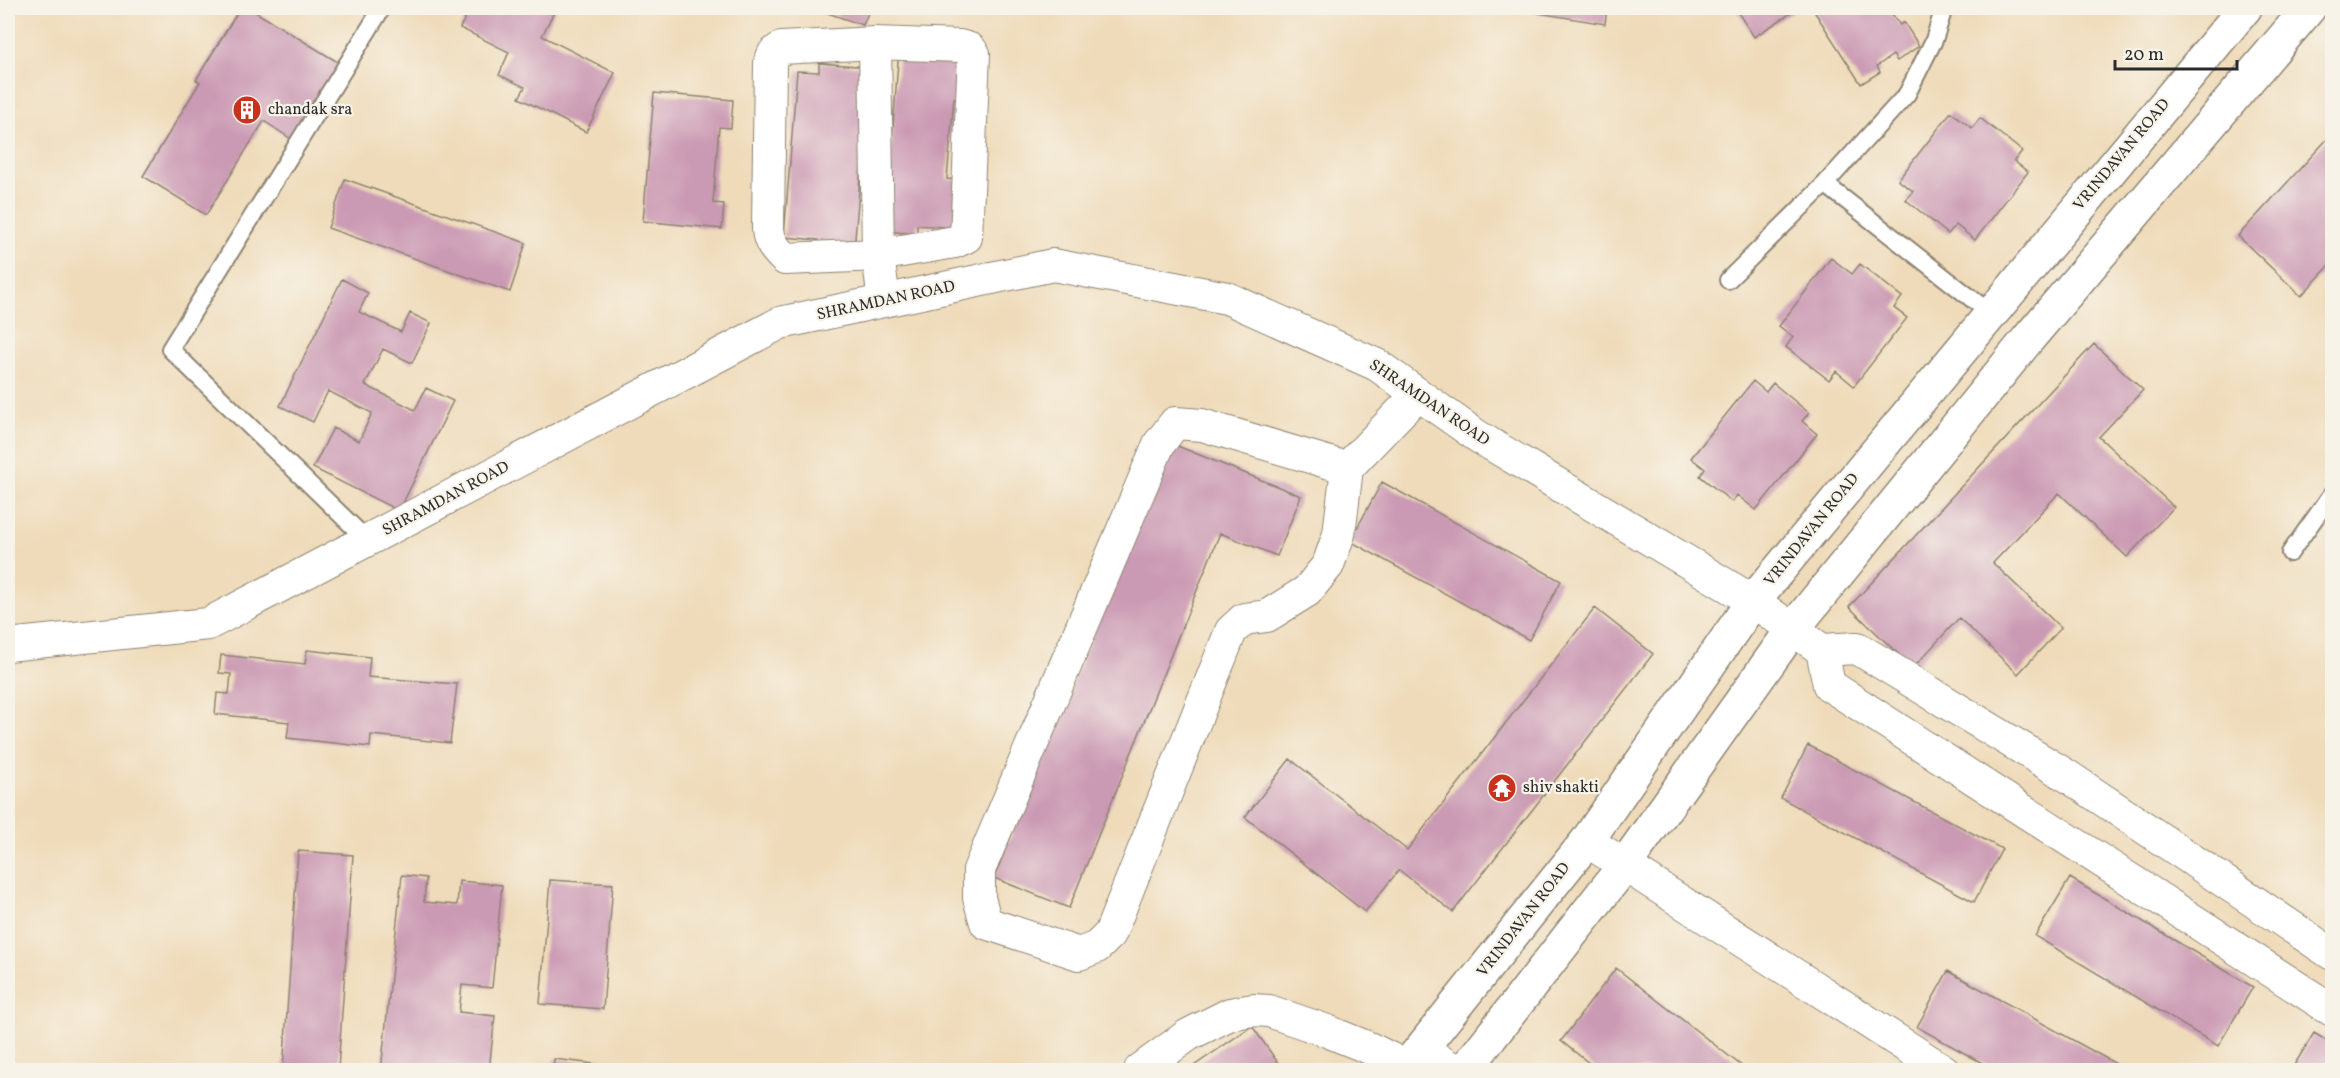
<svg xmlns="http://www.w3.org/2000/svg" width="2340" height="1078" font-family="Vollkorn,serif">
  <rect width="100%" height="100%" fill="#f7f3e8"/>
  <filter id="ink" filterUnits="userSpaceOnUse"><feTurbulence type="fractalNoise" baseFrequency=".0167" numOctaves="2"/><feDisplacementMap in="SourceGraphic" scale="12" xChannelSelector="R" yChannelSelector="G"/><feConvolveMatrix kernelMatrix="1 2 1 2 8 2 1 2 1" color-interpolation-filters="sRGB"/></filter>
  <filter id="wash" filterUnits="userSpaceOnUse"><feTurbulence type="fractalNoise" baseFrequency=".008" numOctaves="4" result="noise"/><feDisplacementMap in="SourceGraphic" scale="24" xChannelSelector="R" yChannelSelector="G"/><feGaussianBlur stdDeviation="1.35" result="paint"/><feColorMatrix in="noise" values="0 0 0 0 0 0 0 0 0 0 0 0 0 0 0 0 0 1.4 0 .05"/><feComposite in="paint" operator="in"/></filter>
  <g filter="url(#wash)">
    <rect width="100%" height="100%" fill="#efdbba"/>
    <g id="blocks">
      <path fill="#ca99b3" d="M 240,8 L 249,8 L 341,64 L 316,98 L 294,141 L 264,121 L 206,215 L 143,176 L 200,82 L 196,80 Z
        M 470,8 L 556,8 L 542,36 L 615,73 L 586,132 L 519,98 L 525,87 L 499,75 L 509,52 L 460,28 Z
        M 813,8 L 870,8 L 863,25 Z
        M 1539,8 L 1607,8 L 1605,24 L 1538,13 Z
        M 1735,8 L 1799,8 L 1754,37 Z
        M 1812,8 L 1888,8 L 1900,25 L 1904,22 L 1919,46 L 1897,61 L 1893,55 L 1877,66 L 1880,72 L 1861,84 Z
        M 899,49 L 972,55 L 968,99 L 954,98 L 947,179 L 961,180 L 957,228 L 917,225 L 917,234 L 885,231 Z
        M 819,63 L 869,67 L 854,251 L 818,249 L 818,240 L 784,237 L 797,71 L 819,72 Z
        M 654,93 L 733,100 L 731,128 L 719,127 L 713,203 L 724,204 L 722,229 L 643,221 Z
        M 1951,112 L 1972,128 L 1980,118 L 2022,151 L 2014,161 L 2028,172 L 1975,240 L 1956,225 L 1948,234 L 1906,200 L 1913,191 L 1898,180 Z
        M 2332,134 L 2332,263 L 2301,296 L 2238,236 Z
        M 345,179 L 526,243 L 510,292 L 328,228 Z
        M 1831,258 L 1852,274 L 1860,264 L 1902,297 L 1894,308 L 1907,318 L 1854,386 L 1836,371 L 1829,380 L 1786,347 L 1793,337 L 1779,326 Z
        M 342,279 L 368,293 L 359,312 L 401,332 L 410,313 L 431,323 L 412,363 L 383,349 L 365,385 L 415,410 L 426,388 L 453,401 L 399,511 L 313,468 L 333,428 L 359,441 L 372,413 L 328,391 L 313,422 L 280,406 Z
        M 2094,344 L 2143,390 L 2099,437 L 2174,507 L 2127,557 L 2059,493 L 1993,563 L 2061,628 L 2018,674 L 1959,618 L 1913,668 L 1849,607 Z
        M 1753,381 L 1766,392 L 1773,383 L 1809,413 L 1802,421 L 1817,434 L 1756,510 L 1737,495 L 1732,502 L 1700,476 L 1705,469 L 1691,458 Z
        M 1170,443 L 1301,496 L 1277,556 L 1220,533 L 1069,908 L 994,878 Z
        M 1382,482 L 1561,581 L 1529,640 L 1350,541 Z
        M 1595,608 L 1653,654 L 1453,912 L 1399,870 L 1365,912 L 1245,817 L 1290,759 L 1407,850 Z
        M 307,650 L 370,657 L 368,677 L 457,684 L 450,743 L 371,735 L 370,747 L 287,738 L 289,722 L 215,714 L 217,693 L 229,694 L 231,674 L 219,673 L 221,655 L 305,664 Z
        M 1808,745 L 2002,849 L 1974,902 L 1781,798 Z
        M 298,851 L 353,855 L 338,1070 L 283,1070 Z
        M 402,875 L 426,878 L 424,902 L 457,905 L 459,881 L 502,885 L 492,988 L 462,985 L 459,1012 L 495,1016 L 489,1070 L 381,1070 Z
        M 2070,878 L 2253,987 L 2218,1046 L 2035,936 Z
        M 550,880 L 613,884 L 603,1009 L 540,1004 Z
        M 1616,968 L 1743,1067 L 1740,1070 L 1598,1070 L 1561,1041 Z
        M 1948,971 L 2127,1070 L 1995,1070 L 1917,1027 Z
        M 1252,1026 L 1283,1070 L 1188,1070 Z
        M 2314,1033 L 2332,1044 L 2332,1070 L 2291,1070 Z
        M 554,1059 L 618,1067 L 617,1070 L 553,1070 Z"/>
    </g>
  </g>
  <g filter="url(#ink)">
    <use href="#blocks" fill-opacity="0" stroke="#8d8372" stroke-width="1.5"/>
    <g fill="none" stroke-linecap="round" stroke-linejoin="round">
      <g stroke="#8d8372" stroke-width="20">
        <path id="service" d="M 1825,184 L 1990,313
          M 1728,280 L 1825,184 L 1907,94 L 1934,40 L 1944,8
          M 367,540 L 170,349 L 382,8
          M 2290,553 L 2332,494"/>
      </g>
      <g stroke="#8d8372" stroke-width="34">
        <path id="minor" d="M 875,43 L 960,46 L 970,49 L 974,54 L 966,237 L 955,242 L 878,255 L 785,259 C 776,250 769,243 768,229 L 770,62 L 774,53 L 781,48 Z
          M 875,43 L 878,255 L 884,301
          M 1347,468 L 1339,534 L 1328,565 L 1307,591 L 1267,616 L 1244,619 L 1231,631 L 1110,934 L 1097,947 L 1079,954 L 986,923 L 979,898 L 979,870 L 1159,444 L 1175,423 L 1202,425 L 1347,468 L 1418,394
          M 8,645 L 208,624 L 780,323 L 1053,265 L 1227,298 L 1377,365 L 1477,436 L 1753,601 L 1822,650 L 1857,648 L 2069,777 L 2332,954
          M 1822,650 L 1829,685 L 2332,1010
          M 1587,841 L 1943,1070
          M 1422,1049 L 1454,1070
          M 1140,1070 L 1188,1035 L 1230,1014 L 1253,1010 L 1269,1011 L 1327,1031 L 1369,1048 L 1414,1070"/>
      </g>
      <g stroke="#8d8372" stroke-width="36">
        <path id="tertiary" d="M 1404,1070 L 1587,841 L 1753,601 L 2245,8
          M 1465,1070 L 1624,866 L 1792,630 L 2028,339 L 2309,8"/>
      </g>
      <use href="#service" stroke="#fff" stroke-width="16"/>
      <use href="#minor" stroke="#fff" stroke-width="32"/>
      <use href="#tertiary" stroke="#fff" stroke-width="33"/>
    </g>
  </g>
  <defs>
    <g id="building-disc" transform="scale(1.5)"><circle r="9.5" fill="#c8321e" stroke="#f7f3e8"/><path d="M-4-6H4V6H1V3H-1V6H-4ZM-2.5-4.3h1.7v1.8h-1.7ZM.8-4.3h1.7v1.8H.8ZM-2.5-1h1.7V.8h-1.7ZM.8-1h1.7V.8H.8Z" fill="#fff"/></g>
    <g id="temple-disc" transform="scale(1.5)"><circle r="9.5" fill="#c8321e" stroke="#f7f3e8"/><path d="M0-6L5-2H3V0L6.5 2.5H4V6H1.5V3h-3V6H-4V2.5H-6.5L-3 0V-2H-5Z" fill="#fff"/></g>
  </defs>
  <g fill-rule="evenodd">
    <use href="#building-disc" x="247" y="110"/>
    <use href="#temple-disc" x="1502" y="788"/>
  </g>
  <g text-anchor="middle" dominant-baseline="central" stroke-width="4.5" stroke-linejoin="round" paint-order="stroke">
    <g font-size="16" fill="#2b2b2b" stroke="#f7f3e8" text-anchor="start">
      <text x="268" y="110">chandak sra</text>
      <text x="1523" y="788">shiv shakti</text>
    </g>
    <g font-size="16" fill="#2b2b2b" stroke="#f7f3e8">
      <text transform="translate(2122 155) rotate(-50)">VRINDAVAN ROAD</text>
      <text transform="translate(886 301) rotate(-12)">SHRAMDAN ROAD</text>
      <text transform="translate(1429 403) rotate(34)">SHRAMDAN ROAD</text>
      <text transform="translate(446 499) rotate(-28)">SHRAMDAN ROAD</text>
      <text transform="translate(1812 530) rotate(-51)">VRINDAVAN ROAD</text>
      <text transform="translate(1524 920) rotate(-52)">VRINDAVAN ROAD</text>
    </g>
  </g>
  <rect width="2340" height="1078" fill="none" stroke="#f7f3e8" stroke-width="30"/>
  <path d="M2115 60v9h122v-9" fill="none" stroke="#2b2b2b" stroke-width="3"/>
  <text x="2124" y="60" font-size="18" fill="#2b2b2b" stroke="#f7f3e8" stroke-width="4.5" paint-order="stroke">20 m</text>
</svg>
